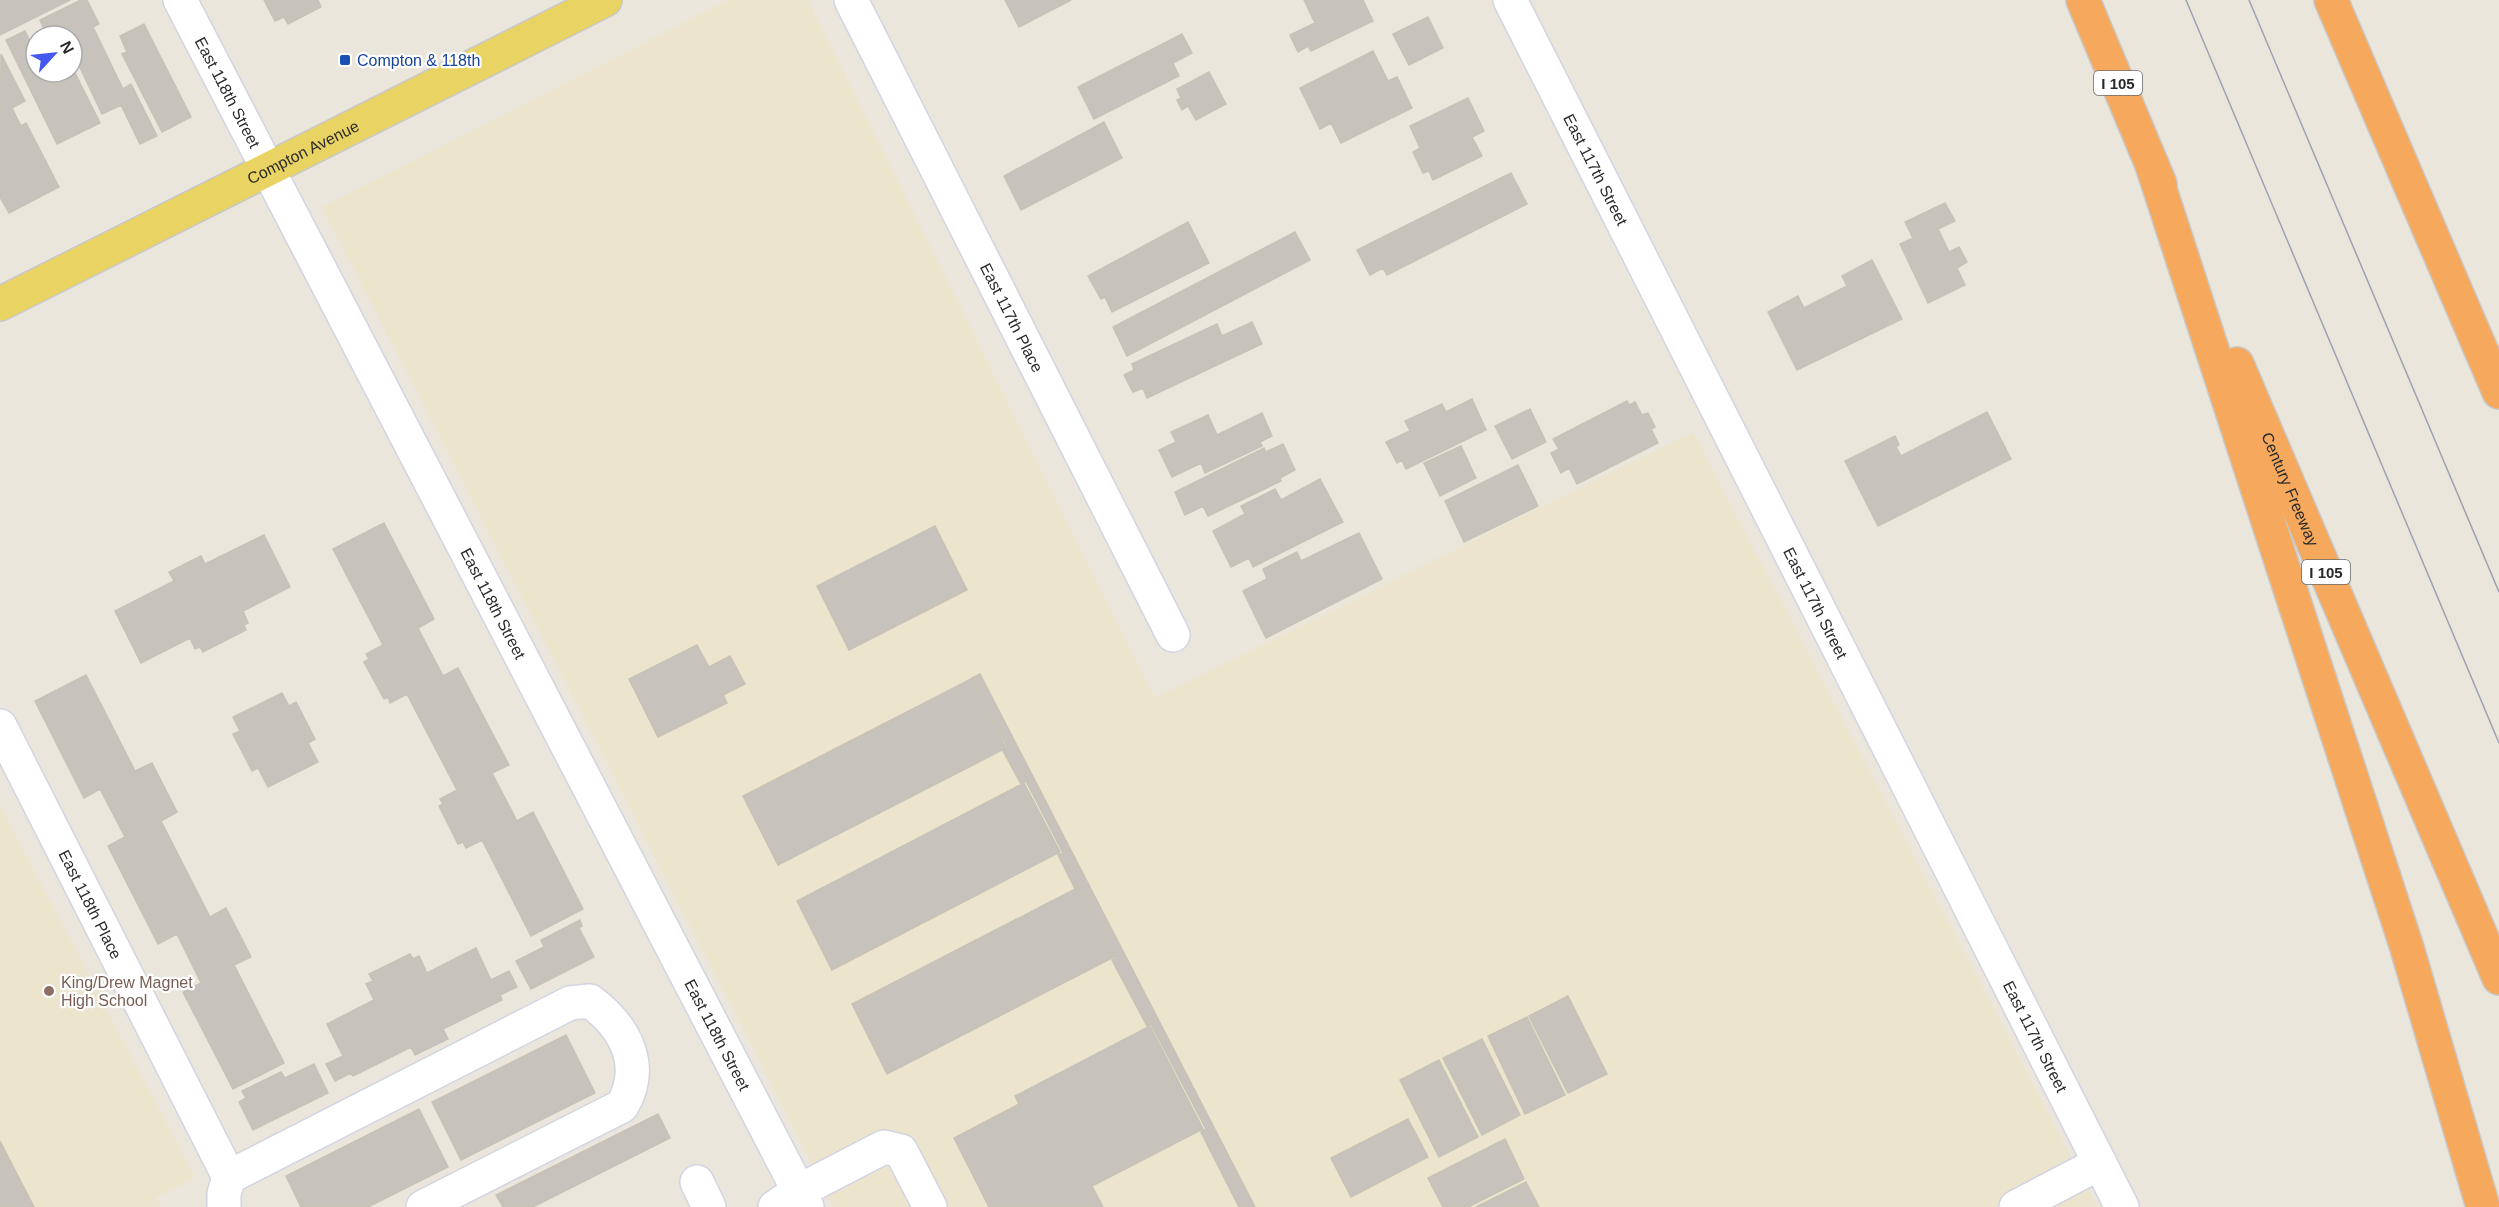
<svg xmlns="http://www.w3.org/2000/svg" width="2499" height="1207" font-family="Arial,sans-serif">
  <rect width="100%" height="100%" fill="#ebe6dc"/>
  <path fill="#ece4cc" d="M 728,0 L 808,0 L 1155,698 L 1693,432 L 2097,1207 L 834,1207 L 322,207 Z
    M 0,805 L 195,1178 L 156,1197 L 160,1207 L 0,1207 Z"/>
  <path fill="#c7c2bc" stroke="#c6c2b6" stroke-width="1.5" d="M 0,0 L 70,0 L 0,35 Z
    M 81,0 L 87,0 L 99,24 L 93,27 L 123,89 L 131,84 L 157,136 L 140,144 L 121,105 L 102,114 L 74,55 L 72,56 L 72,36 L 47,36 L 40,20 Z
    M 264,0 L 318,0 L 321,7 L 288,24 L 284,17 L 275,21 Z
    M 1005,0 L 1071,0 L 1019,27 Z
    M 1304,0 L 1363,0 L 1373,21 L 1311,51 L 1308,46 L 1298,52 L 1290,35 L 1315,23 Z
    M 1428,17 L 1443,48 L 1409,65 L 1393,34 Z
    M 144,24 L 191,117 L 162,132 L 122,54 L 127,52 L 120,36 Z
    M 25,31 L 36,53 L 36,72 L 72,72 L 72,67 L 100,123 L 57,144 L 6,40 Z
    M 1182,34 L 1192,53 L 1173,63 L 1179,76 L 1094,119 L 1078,87 Z
    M 1373,51 L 1388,81 L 1397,77 L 1412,108 L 1341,143 L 1331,123 L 1320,129 L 1300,88 Z
    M 1,54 L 25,101 L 12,108 L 21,126 L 26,123 L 59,187 L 9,213 L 0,197 Z
    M 1209,72 L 1226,104 L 1196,120 L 1188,106 L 1182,110 L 1177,100 L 1181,98 L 1177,89 Z
    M 1468,98 L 1484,131 L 1472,137 L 1482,156 L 1433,180 L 1429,171 L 1423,173 L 1413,152 L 1420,148 L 1410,126 Z
    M 1104,122 L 1122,158 L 1021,210 L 1004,176 Z
    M 1511,173 L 1527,204 L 1387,275 L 1383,268 L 1370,275 L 1357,250 Z
    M 1945,203 L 1955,221 L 1938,229 L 1949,252 L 1959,247 L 1967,262 L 1957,268 L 1965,285 L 1928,303 L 1900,244 L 1913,238 L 1905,222 Z
    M 1188,222 L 1209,263 L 1112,312 L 1105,297 L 1101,299 L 1088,276 Z
    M 1295,232 L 1310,260 L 1127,356 L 1113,327 Z
    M 1872,260 L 1902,319 L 1797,370 L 1768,312 L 1798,296 L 1804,308 L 1847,286 L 1842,276 Z
    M 1252,322 L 1262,344 L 1147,398 L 1143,388 L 1133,392 L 1124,375 L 1134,370 L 1132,364 L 1217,324 L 1222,336 Z
    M 1472,399 L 1486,430 L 1406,469 L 1402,460 L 1397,463 L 1386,442 L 1410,431 L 1405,421 L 1442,404 L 1446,412 Z
    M 1627,401 L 1629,405 L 1635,402 L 1642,415 L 1648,413 L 1655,427 L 1651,429 L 1658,443 L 1577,484 L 1569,468 L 1561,473 L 1551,453 L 1559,449 L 1553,439 Z
    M 1530,409 L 1546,442 L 1512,459 L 1495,426 Z
    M 1987,412 L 2011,459 L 1878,526 L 1845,461 L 1895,436 L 1899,445 L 1896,447 L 1901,456 Z
    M 1262,413 L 1272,436 L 1260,442 L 1262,446 L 1205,473 L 1201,463 L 1172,477 L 1159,450 L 1176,442 L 1171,432 L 1208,415 L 1217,435 Z
    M 1283,444 L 1295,470 L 1280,478 L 1281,481 L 1208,516 L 1203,506 L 1185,515 L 1175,492 L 1264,448 L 1266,452 Z
    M 1461,446 L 1476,478 L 1440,496 L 1424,463 Z
    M 1518,465 L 1538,506 L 1464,542 L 1445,501 Z
    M 1320,479 L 1343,522 L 1253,567 L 1249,558 L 1231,567 L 1213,531 L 1245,514 L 1241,506 L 1275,489 L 1281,500 Z
    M 384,523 L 434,619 L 418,628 L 443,676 L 458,668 L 509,765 L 492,773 L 517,821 L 533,812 L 583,909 L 531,936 L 482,840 L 466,848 L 463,842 L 458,844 L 439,806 L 443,804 L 440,799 L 457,790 L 407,694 L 390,703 L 388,697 L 384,699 L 364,662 L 369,659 L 366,654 L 383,645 L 333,549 Z
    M 935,526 L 967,590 L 849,650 L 817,586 Z
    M 1359,533 L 1382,579 L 1266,638 L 1243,591 L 1267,579 L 1263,569 L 1297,552 L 1301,561 Z
    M 264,535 L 290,587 L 243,611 L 248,623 L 244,625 L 246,630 L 203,652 L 200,647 L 195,649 L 190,638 L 141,663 L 115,611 L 174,581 L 169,572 L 201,556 L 205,564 Z
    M 697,645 L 709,667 L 730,656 L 745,684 L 723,695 L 727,703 L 658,737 L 629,679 Z
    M 980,674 L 1255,1207 L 1239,1207 L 1201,1132 L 1206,1129 L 1151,1024 L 1147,1026 L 1112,960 L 1116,958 L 1078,886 L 1075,889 L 1058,855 L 1063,853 L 1026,781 L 1021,784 L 1003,751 L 1008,748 L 972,678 Z
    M 86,675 L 135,771 L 152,763 L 177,812 L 161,821 L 210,917 L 226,908 L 251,957 L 234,965 L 284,1063 L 233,1089 L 183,992 L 201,983 L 177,934 L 158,944 L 108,846 L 125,837 L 100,789 L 84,798 L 35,701 Z
    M 971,679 L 1006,748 L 778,865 L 743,796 Z
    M 282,693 L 289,706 L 296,702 L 315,739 L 308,743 L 318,762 L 268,787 L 258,768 L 252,771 L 233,734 L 240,731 L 233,717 Z
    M 1024,783 L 1060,852 L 832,970 L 797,901 Z
    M 1079,887 L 1114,957 L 887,1074 L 852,1004 Z
    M 580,920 L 582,926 L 579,928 L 594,957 L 531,989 L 516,961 L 544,947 L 541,940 Z
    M 476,948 L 491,980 L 509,971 L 517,987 L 500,995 L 502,1000 L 443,1029 L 448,1039 L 415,1055 L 411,1047 L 353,1076 L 351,1073 L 335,1081 L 326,1064 L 343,1056 L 327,1024 L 374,1000 L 366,984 L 373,981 L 369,974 L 410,954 L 413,959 L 419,956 L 427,973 Z
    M 1568,996 L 1607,1074 L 1568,1093 L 1529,1016 Z
    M 1527,1017 L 1565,1095 L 1525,1114 L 1488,1036 Z
    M 1150,1026 L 1203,1129 L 1092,1186 L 1103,1207 L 989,1207 L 954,1138 L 1019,1104 L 1015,1096 Z
    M 566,1035 L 595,1093 L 461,1160 L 432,1102 Z
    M 1482,1039 L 1520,1115 L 1482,1135 L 1443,1058 Z
    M 1439,1060 L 1478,1137 L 1439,1157 L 1400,1080 Z
    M 314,1064 L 328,1093 L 253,1130 L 239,1102 L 246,1098 L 242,1091 L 281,1072 L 285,1078 Z
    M 419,1109 L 448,1167 L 368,1207 L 301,1207 L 286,1176 Z
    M 658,1114 L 670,1138 L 533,1207 L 503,1207 L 496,1195 Z
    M 1408,1119 L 1428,1157 L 1351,1197 L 1331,1158 Z
    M 1505,1139 L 1524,1179 L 1468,1207 L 1443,1207 L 1428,1178 Z
    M 0,1141 L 34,1207 L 0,1207 Z
    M 1526,1182 L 1539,1207 L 1476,1207 Z"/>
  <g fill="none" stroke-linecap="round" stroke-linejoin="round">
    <g stroke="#d2d4e2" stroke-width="36">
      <g id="minor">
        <path id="s1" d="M 180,0 L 807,1207"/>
        <path id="s2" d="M 851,0 L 1173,635"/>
        <path id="s3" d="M 1510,0 L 2122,1207"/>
        <path id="s4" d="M 0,726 L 229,1177"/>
        <path d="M 697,1182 L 709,1207"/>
        <path d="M 224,1207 L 224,1194 L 229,1177 L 570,1003 L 590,1001 C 625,1027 646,1065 622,1106 L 423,1207"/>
        <path d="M 775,1207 L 799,1191 L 884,1147 L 901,1151 L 930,1207"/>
        <path d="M 2016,1207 L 2100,1163"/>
      </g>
    </g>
    <g stroke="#c8c8c8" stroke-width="36">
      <g id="major">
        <path id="s5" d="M 0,304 L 605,0"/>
      </g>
    </g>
    <g stroke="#c8c8c8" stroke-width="36">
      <g id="highway">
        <path d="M 2083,0 L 2160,184"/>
        <path d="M 2331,0 L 2499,392"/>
        <path d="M 2152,165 L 2407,948 L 2483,1207"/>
        <path id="s6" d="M 2237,364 L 2499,978"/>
      </g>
    </g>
    <use href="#minor" stroke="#fff" stroke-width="33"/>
    <use href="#major" stroke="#e9d363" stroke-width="33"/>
    <use href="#highway" stroke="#f6a95d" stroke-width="33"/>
    <path stroke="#9fa1b3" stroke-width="1.5" d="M 2186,0 L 2499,743
      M 2249,0 L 2499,592"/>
  </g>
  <rect fill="#1a4fb4" stroke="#fff" stroke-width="2" x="339" y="54" width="12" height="12" rx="3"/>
  <circle fill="#8d6e63" stroke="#fff" stroke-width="2" cx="49" cy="991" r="6"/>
  <g text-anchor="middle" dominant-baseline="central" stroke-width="4.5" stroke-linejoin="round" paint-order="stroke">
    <g fill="#fff" stroke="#6a6a6a" stroke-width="1.5">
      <rect x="2094" y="71" width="48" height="24" rx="4.5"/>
      <rect x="2302" y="560" width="48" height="24" rx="4.5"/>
    </g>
    <g font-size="15" font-weight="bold" fill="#2a2a2a">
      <text x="2118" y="83">I 105</text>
      <text x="2326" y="572">I 105</text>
    </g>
    <g font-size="16" fill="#164399" stroke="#fff" text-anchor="start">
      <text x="357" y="60">Compton &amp; 118th</text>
    </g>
    <g font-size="16" fill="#2a2a2a" stroke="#fff">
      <text stroke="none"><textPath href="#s1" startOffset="104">East 118th Street</textPath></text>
      <text stroke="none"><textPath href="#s5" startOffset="339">Compton Avenue</textPath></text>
      <text stroke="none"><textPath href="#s3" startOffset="190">East 117th Street</textPath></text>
      <text stroke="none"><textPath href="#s2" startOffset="356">East 117th Place</textPath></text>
      <text stroke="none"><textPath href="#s6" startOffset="136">Century Freeway</textPath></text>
      <text stroke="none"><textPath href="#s3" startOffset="676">East 117th Street</textPath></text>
      <text stroke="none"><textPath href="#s1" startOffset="680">East 118th Street</textPath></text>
      <text stroke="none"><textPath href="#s4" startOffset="200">East 118th Place</textPath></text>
      <text stroke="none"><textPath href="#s1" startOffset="1166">East 118th Street</textPath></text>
      <text stroke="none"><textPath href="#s3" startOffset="1162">East 117th Street</textPath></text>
    </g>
    <g font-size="16" fill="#785e54" stroke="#fff" text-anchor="start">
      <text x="61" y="982">King/Drew Magnet<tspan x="61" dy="18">High School</tspan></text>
    </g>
  </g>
  <g transform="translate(54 54) rotate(63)"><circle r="28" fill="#ffffff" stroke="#aaaaaa" stroke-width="1.5"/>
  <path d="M0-4.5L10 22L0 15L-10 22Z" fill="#4458f0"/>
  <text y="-9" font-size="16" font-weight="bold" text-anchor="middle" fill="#2a2a2a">N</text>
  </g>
</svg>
